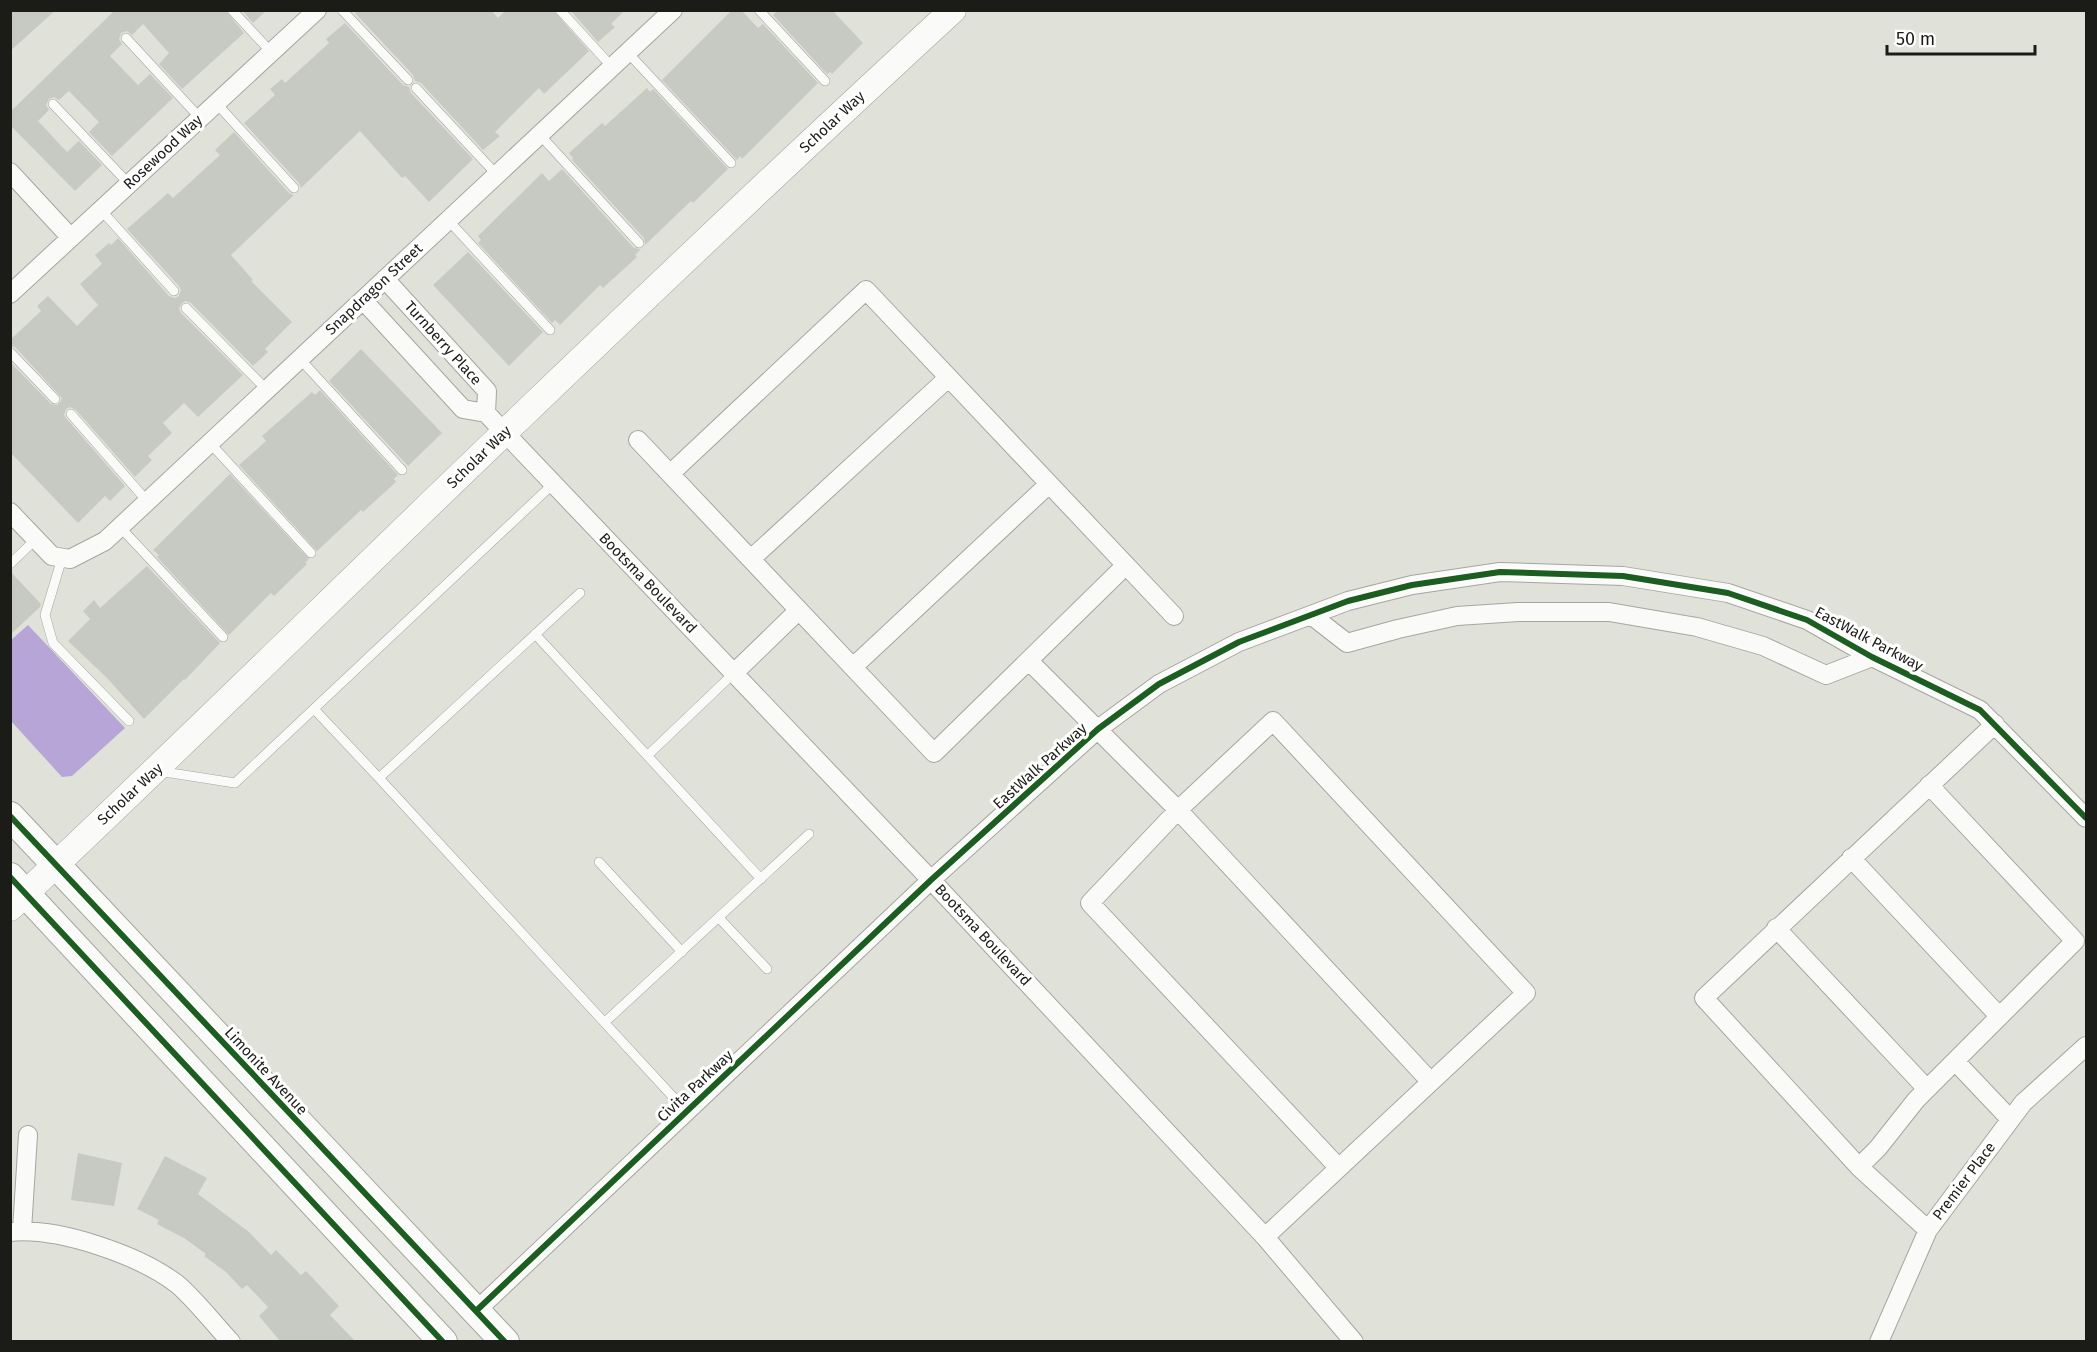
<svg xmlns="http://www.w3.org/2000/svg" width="2097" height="1352" font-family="'Fira Sans',sans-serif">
  <rect width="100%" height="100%" fill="#e0e2da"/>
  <path fill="#b8a5d7" d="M 28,625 L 125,728 L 72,776 L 62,777 L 11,721 L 11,640 Z"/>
  <path fill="#c7c9c3" d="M 10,10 L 56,10 L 10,51 Z
    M 115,10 L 225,10 L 244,33 L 182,89 L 159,64 L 169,53 L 143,24 L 132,35 L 127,31 L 121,33 L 119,39 L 122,44 L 110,56 L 138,85 L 150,74 L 173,98 L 112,156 L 89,132 L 99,122 L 69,91 L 59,100 L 54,97 L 49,99 L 46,105 L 49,110 L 38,121 L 67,152 L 79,141 L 102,165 L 75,191 L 10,125 L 10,112 Z
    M 242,10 L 267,10 L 253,23 Z
    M 358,10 L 491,10 L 498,18 L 506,10 L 553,10 L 589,51 L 544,94 L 539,88 L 495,132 L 500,136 L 483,150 L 421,83 L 415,81 L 413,75 L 355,13 Z
    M 570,10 L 625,10 L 611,24 L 615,27 L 598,42 Z
    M 732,10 L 741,10 L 758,28 L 763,24 L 818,83 L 742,159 L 740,156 L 737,160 L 662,80 Z
    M 778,10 L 832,10 L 863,43 L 832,74 L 830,72 L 827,74 L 773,15 Z
    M 345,23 L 403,85 L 409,87 L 411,93 L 473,159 L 429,202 L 405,176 L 402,178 L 360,131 L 301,188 L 299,183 L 244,123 L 275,95 L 270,89 L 282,79 L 285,83 L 329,43 L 326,39 Z
    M 647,88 L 650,92 L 653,89 L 728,169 L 693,203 L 691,201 L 645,245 L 644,238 L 572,160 L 573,158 L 569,153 L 602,123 L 605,126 Z
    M 234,132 L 289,193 L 294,195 L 231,255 L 253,280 L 251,281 L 292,322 L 265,349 L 268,352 L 253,366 L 191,303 L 185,301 L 181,304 L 179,309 L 181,313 L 243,375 L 198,417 L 184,403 L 163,423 L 172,433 L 148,456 L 152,460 L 135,477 L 76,410 L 70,407 L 66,409 L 64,415 L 66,418 L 125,486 L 110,501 L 105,496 L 78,523 L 10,452 L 10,362 L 51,404 L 57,405 L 61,401 L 62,398 L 15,347 L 10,345 L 10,340 L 41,311 L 37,306 L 48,296 L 77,326 L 98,305 L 80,284 L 102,264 L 95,255 L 109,243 L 111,245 L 118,238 L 169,296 L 175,298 L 179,296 L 181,290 L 179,286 L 127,229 L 168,193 L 173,198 L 220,155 L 215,150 Z
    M 562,169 L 634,248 L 641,249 L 635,255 L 637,257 L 603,288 L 600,285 L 560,325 L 555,320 L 552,323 L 478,243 L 481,240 L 478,236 L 542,173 L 549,181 Z
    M 468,252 L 543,332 L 509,366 L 433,285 Z
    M 361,349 L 442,433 L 408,466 L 329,381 Z
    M 320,390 L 398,475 L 394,479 L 396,482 L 363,512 L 361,510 L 317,551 L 239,465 L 266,441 L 262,436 L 312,392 L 315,395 Z
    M 230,474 L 309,559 L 305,563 L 307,564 L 274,596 L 271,593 L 229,635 L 157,557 L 159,555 L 153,550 Z
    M 147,566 L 220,643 L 185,680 L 184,679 L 144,719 L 107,678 L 68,641 L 90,619 L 83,611 L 94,600 L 100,608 Z
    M 10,571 L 41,604 L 40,607 L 10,635 Z
    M 78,1153 L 122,1163 L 114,1206 L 71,1200 Z
    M 165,1156 L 207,1178 L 198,1194 L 249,1232 L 271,1255 L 276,1250 L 301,1275 L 306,1271 L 339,1306 L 330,1315 L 355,1341 L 280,1341 L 259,1316 L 268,1307 L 247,1285 L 242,1289 L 226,1272 L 204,1256 L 206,1254 L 184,1238 L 157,1224 L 159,1220 L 137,1209 Z"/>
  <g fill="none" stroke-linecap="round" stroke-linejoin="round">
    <g stroke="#a4a69f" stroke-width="10">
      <path id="lane" d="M 232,10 L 271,52
        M 342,10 L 408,80
        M 560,10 L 612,67
        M 759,10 L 825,81
        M 126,38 L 200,118
        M 628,53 L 731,163
        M 416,88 L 497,175
        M 216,103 L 294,188
        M 53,104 L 129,184
        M 540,135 L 639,243
        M 101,210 L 174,291
        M 448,220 L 550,330
        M 186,308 L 267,390
        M 10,352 L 55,399
        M 300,359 L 402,470
        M 71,414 L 147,501
        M 210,443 L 311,553
        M 120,527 L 223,637
        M 62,558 L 45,615 L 53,643 L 129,721
        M 10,564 L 36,539
        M 535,634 L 761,879
        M 314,709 L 379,778 L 580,593
        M 648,755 L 734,673
        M 158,771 L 235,783 L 553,484
        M 379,778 L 686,1111
        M 599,862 L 682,952
        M 719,918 L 767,969
        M 605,1022 L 809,834"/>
    </g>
    <g stroke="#a4a69f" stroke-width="20">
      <path id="street" d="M 10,172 L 71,238
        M 385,279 L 487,391 L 486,413
        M 10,294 L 317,10
        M 363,300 L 463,409 L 486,413 L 931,880 L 1265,1237 L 1354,1342
        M 638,440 L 934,753 L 1126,565
        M 670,474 L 866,290 L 1174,616
        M 10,512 L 52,556 L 70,559 L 105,541 L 673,10
        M 751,559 L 948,378
        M 1311,615 L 1347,643 L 1398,629 L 1457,616 L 1518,612 L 1609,612 L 1697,627 L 1763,646 L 1826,675 L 1872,657
        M 1029,661 L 1178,810 L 1430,1081
        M 853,667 L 1049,484
        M 734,673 L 799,610
        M 1851,858 L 1999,1016
        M 1776,928 L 1927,1089
        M 1955,1061 L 2010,1119
        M 1859,1167 L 1704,998 L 1995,724
        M 22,1230 L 28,1135
        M 1928,1230 L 1859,1167 L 1878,1148 L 1916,1100 L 2075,941 L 1929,785
        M 10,1232 C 58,1227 139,1255 177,1284 C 194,1298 215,1325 231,1342
        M 1265,1237 L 1526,993 L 1273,721 L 1178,810 L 1090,903 L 1338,1167
        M 476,1311 L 931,880 L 1098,729 L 1159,684 L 1239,642 L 1348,601 L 1412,585 L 1500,572 L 1623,576 L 1728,593 L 1807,620 L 1872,657 L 1980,710 L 2086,818
        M 1879,1342 L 1928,1230 L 2023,1103 L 2086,1046"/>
    </g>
    <g stroke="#a4a69f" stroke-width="27">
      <path id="secondary" d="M 10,908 C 177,751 340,590 505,432 C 653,290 802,149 953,10"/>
    </g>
    <g stroke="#a4a69f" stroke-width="30">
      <path id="primary" d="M 10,816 L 505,1342
        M 10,877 L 443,1342"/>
    </g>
    <use href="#lane" stroke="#fafbf9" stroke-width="9"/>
    <use href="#street" stroke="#fafbf9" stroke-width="18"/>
    <use href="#secondary" stroke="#fafbf9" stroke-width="26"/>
    <use href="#primary" stroke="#fafbf9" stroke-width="28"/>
    <g stroke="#fff" stroke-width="10">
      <path id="cycleway" d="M 10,816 L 505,1342
        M 10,877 L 443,1342
        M 476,1311 L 931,880 L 1098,729 L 1159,684 L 1239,642 L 1348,601 L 1412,585 L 1500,572 L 1623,576 L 1728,593 L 1807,620 L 1872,657 L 1980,710 L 2086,818"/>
    </g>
    <use href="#cycleway" stroke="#1b5e20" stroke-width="6"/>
  </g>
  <g text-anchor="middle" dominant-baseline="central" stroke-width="6" stroke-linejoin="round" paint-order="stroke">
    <g font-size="15" fill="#1b1c17" stroke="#fff">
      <text transform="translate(832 122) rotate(-43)">Scholar Way</text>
      <text transform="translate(163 152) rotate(-43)">Rosewood Way</text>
      <text transform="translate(374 289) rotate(-43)">Snapdragon Street</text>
      <text transform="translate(443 343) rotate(48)">Turnberry Place</text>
      <text transform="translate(479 457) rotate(-44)">Scholar Way</text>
      <text transform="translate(648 583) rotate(46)">Bootsma Boulevard</text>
      <text transform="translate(1869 639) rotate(28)">EastWalk Parkway</text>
      <text transform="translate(1040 766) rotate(-42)">EastWalk Parkway</text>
      <text transform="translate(130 794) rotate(-43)">Scholar Way</text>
      <text transform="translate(983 935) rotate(47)">Bootsma Boulevard</text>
      <text transform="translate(266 1071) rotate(47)">Limonite Avenue</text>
      <text transform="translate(695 1086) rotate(-43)">Civita Parkway</text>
      <text transform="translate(1964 1181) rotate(-53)">Premier Place</text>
    </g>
  </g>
  <rect width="2097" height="1352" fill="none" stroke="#1b1c17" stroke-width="24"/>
  <path d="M1887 45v9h148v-9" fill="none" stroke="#1b1c17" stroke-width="3"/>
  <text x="1896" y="45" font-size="18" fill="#1b1c17" stroke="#ffffff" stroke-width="4.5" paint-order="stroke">50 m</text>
</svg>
